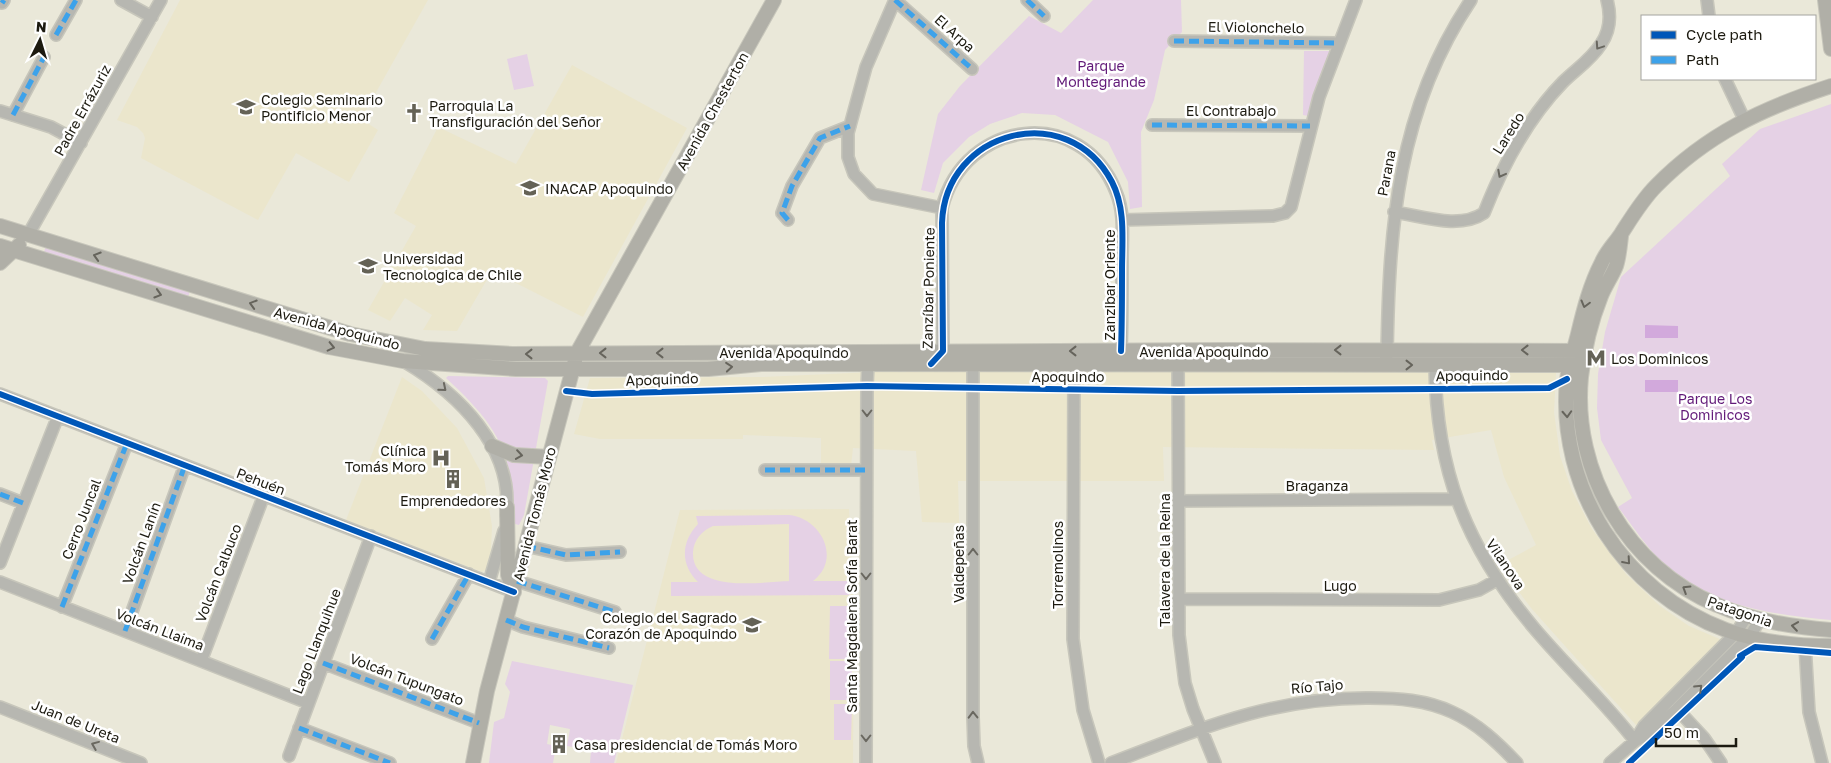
<svg xmlns="http://www.w3.org/2000/svg" width="1831" height="763" font-family="'Golos Text',sans-serif">
  <rect width="100%" height="100%" fill="#eae8d9"/>
  <path fill="#ebe6cc" d="M 180,0 L 428,0 L 361,119 L 378,130 L 349,182 L 296,153 L 258,220 L 141,158 L 145,138 L 143,133 L 137,127 L 117,120 Z
    M 572,65 L 687,128 L 583,317 L 492,271 L 457,331 L 423,330 L 432,315 L 405,298 L 390,321 L 368,310 L 416,226 L 394,213 L 438,127 L 516,164 Z
    M 1540,370 L 1556,373 L 1554,412 L 1560,456 L 1572,491 L 1592,529 L 1626,574 L 1660,606 L 1689,626 L 1722,640 L 1715,650 L 1636,725 L 1531,608 L 1499,565 L 1536,545 L 1504,477 L 1491,430 L 1432,440 L 1434,450 L 1163,447 L 1164,481 L 958,481 L 959,523 L 922,522 L 916,451 L 853,448 L 851,466 L 821,466 L 821,438 L 743,435 L 743,439 L 600,439 L 574,434 L 590,378 L 763,377 L 873,372 Z
    M 402,377 L 422,391 L 457,428 L 484,478 L 492,526 L 491,550 L 486,570 L 482,572 L 346,520 Z
    M 849,509 L 854,602 L 853,763 L 616,763 L 680,510 Z"/>
  <path fill="#e5d1e5" fill-rule="evenodd" d="M 1093,0 L 1181,0 L 1182,32 L 1165,50 L 1154,100 L 1141,132 L 1142,207 L 1130,209 L 1128,182 L 1108,142 L 1055,115 L 1022,113 L 990,124 L 969,137 L 943,163 L 934,193 L 921,190 L 938,114 L 960,86 L 1029,16 L 1061,33 Z
    M 1304,51 L 1330,51 L 1308,116 L 1303,115 Z
    M 527,54 L 534,86 L 514,90 L 507,59 Z
    M 1831,104 L 1831,620 C 1778,615 1723,608 1678,576 C 1654,559 1636,530 1618,507 L 1632,498 L 1601,440 L 1597,408 L 1598,374 L 1605,332 L 1621,277 L 1730,176 L 1722,164 L 1760,129 Z
    M 46,246 L 190,291 L 188,297 L 44,252 Z
    M 448,376 L 545,378 L 548,381 L 524,515 L 519,525 L 515,524 C 513,452 498,426 446,378 Z
    M 789,515 C 821,518 842,559 813,581 L 849,581 L 849,595 L 671,596 L 671,582 L 698,582 C 680,564 681,542 698,524 L 696,516 ZM 789,524 L 789,581 C 763,582 691,594 693,552 C 694,539 702,531 713,526 Z
    M 830,606 L 854,606 L 853,659 L 829,659 Z
    M 512,661 L 633,685 L 614,763 L 590,763 L 591,750 L 567,746 L 570,729 L 550,725 L 547,744 L 556,746 L 553,763 L 489,763 L 494,722 L 504,718 L 510,692 L 505,684 Z
    M 830,661 L 852,661 L 852,700 L 830,700 Z
    M 834,704 L 852,704 L 851,740 L 834,740 Z"/>
  <path fill="#d2a9dc" d="M 1645,325 L 1678,326 L 1678,338 L 1645,338 Z
    M 1645,380 L 1678,380 L 1678,392 L 1645,392 Z"/>
  <g fill="none" stroke-linecap="round" stroke-linejoin="round">
    <g stroke="#c7c6bb" stroke-width="14">
      <path id="minor" d="M 121,0 L 152,17
        M 895,0 L 866,67 L 848,133 L 848,157 L 854,174 L 873,194 L 942,208
        M 895,0 L 972,69
        M 1027,0 L 1044,16
        M 1707,0 L 1709,16
        M 2,3 L 4,0
        M 56,35 L 76,0
        M 1174,41 L 1338,43
        M 1725,79 L 1744,119
        M 0,111 L 51,127 L 81,143
        M 13,115 L 44,57
        M 1152,125 L 1310,126
        M 1394,212 C 1422,216 1459,230 1484,213 C 1502,167 1528,118 1563,82 C 1576,69 1591,60 1601,44 C 1610,31 1611,15 1607,0
        M 788,220 L 782,213 L 792,186 L 820,138 L 850,126
        M 1122,220 L 1273,216 L 1285,213 L 1291,207 L 1319,97 L 1356,0
        M 28,235 L 161,0
        M 1178,356 L 1179,635 L 1185,683 L 1193,709 L 1215,763
        M 938,359 L 943,351 L 942,208 C 964,119 1082,104 1116,192 C 1125,213 1122,237 1122,259 C 1122,290 1122,320 1121,351
        M 405,362 C 457,393 515,448 506,515
        M 973,364 L 973,717 L 974,746 L 978,763
        M 1074,364 L 1073,639 L 1083,710 L 1099,763
        M 1383,364 L 1387,356 C 1389,228 1397,110 1471,0
        M 1435,365 C 1436,470 1466,547 1534,628 C 1566,666 1604,701 1635,741
        M 0,394 L 514,592
        M 765,470 L 866,470
        M 0,494 L 23,503
        M 1178,501 L 1455,499
        M 526,546 L 566,555 L 620,552
        M 0,563 L 58,416
        M 517,581 L 615,612
        M 0,582 L 308,703
        M 489,582 L 504,531
        M 1178,599 L 1439,600 L 1479,590 L 1497,580
        M 62,607 L 127,443
        M 506,620 L 523,627 L 609,648
        M 125,631 L 185,465
        M 432,639 L 469,574
        M 1805,645 L 1809,712 L 1822,763
        M 201,661 L 264,495
        M 323,663 L 479,723
        M 0,707 L 141,763
        M 1677,709 L 1704,738 L 1721,763
        M 299,728 L 390,763
        M 1635,741 L 1644,726 L 1736,633 L 1747,616
        M 289,756 L 371,536
        M 866,763 L 867,386 L 868,364 L 871,357
        M 1111,763 C 1200,729 1272,697 1370,698 C 1398,698 1426,700 1452,712 C 1477,723 1498,743 1517,763
        M 1610,763 L 1635,741 L 1651,732 L 1677,709 L 1749,637 L 1760,620"/>
    </g>
    <g stroke="#c7c6bb" stroke-width="16">
      <path id="major" d="M 1825,0 L 1831,49
        M 1831,86 C 1763,108 1707,134 1656,186 C 1642,200 1632,217 1621,234 C 1615,243 1606,252 1602,262 C 1590,285 1584,309 1578,334 C 1574,350 1569,364 1567,380 C 1557,488 1624,593 1726,630 C 1759,642 1796,646 1831,646
        M 0,226 L 350,334 L 425,349 L 512,354 L 1223,350 L 1586,351
        M 1621,236 C 1620,245 1619,257 1616,266 C 1612,276 1605,286 1601,296 C 1591,321 1584,351 1581,377 C 1572,473 1628,568 1717,605 C 1753,621 1792,627 1831,630
        M 0,246 L 329,347 L 403,361 L 516,369 L 708,369 L 761,364 L 1583,365
        M 0,263 L 19,245
        M 492,446 L 514,455 L 549,457
        M 507,507 L 508,575 L 514,592
        M 473,763 L 487,691 L 577,353 L 774,0"/>
    </g>
    <use href="#minor" stroke="#b7b7b1" stroke-width="11"/>
    <use href="#major" stroke="#b0afa7" stroke-width="14"/>
    <path stroke="#3da2ea" stroke-width="5" stroke-dasharray="10 5" stroke-linecap="butt" d="M 895,0 L 972,69
      M 1027,0 L 1044,16
      M 2,3 L 4,0
      M 56,35 L 76,0
      M 1174,41 L 1338,43
      M 13,115 L 44,57
      M 1152,125 L 1310,126
      M 788,220 L 782,213 L 792,186 L 820,138 L 850,126
      M 765,470 L 866,470
      M 0,494 L 23,503
      M 526,546 L 566,555 L 620,552
      M 517,581 L 615,612
      M 62,607 L 127,443
      M 506,620 L 523,627 L 609,648
      M 125,631 L 185,465
      M 432,639 L 469,574
      M 323,663 L 479,723
      M 299,728 L 390,763"/>
    <g stroke="#fff" stroke-width="9">
      <path id="cycleway" d="M 931,364 L 943,351 L 942,223 C 945,130 1068,98 1112,182 C 1126,209 1122,241 1122,271 C 1122,298 1122,324 1121,351
        M 566,391 L 592,394 L 867,386 L 1178,391 L 1549,388 L 1567,379
        M 0,394 L 514,592
        M 1740,656 L 1755,647 L 1831,653
        M 1629,763 L 1742,657"/>
    </g>
    <use href="#cycleway" stroke="#0057b8" stroke-width="6"/>
  </g>
  <defs><path id="oneway-chevron" d="M-2-3.5L2.5 0L-2 3.5" fill="none" stroke-width="1.6" stroke-linecap="round" stroke-linejoin="round" transform="scale(1.25)"/></defs>
  <g stroke="#6a6860">
    <use href="#oneway-chevron" transform="translate(1599 46) rotate(124)"/>
    <use href="#oneway-chevron" transform="translate(1501 174) rotate(118)"/>
    <use href="#oneway-chevron" transform="translate(443 388) rotate(40)"/>
    <use href="#oneway-chevron" transform="translate(867 413) rotate(90)"/>
    <use href="#oneway-chevron" transform="translate(973 552) rotate(-90)"/>
    <use href="#oneway-chevron" transform="translate(866 576) rotate(90)"/>
    <use href="#oneway-chevron" transform="translate(1699 688) rotate(-44)"/>
    <use href="#oneway-chevron" transform="translate(973 715) rotate(-91)"/>
    <use href="#oneway-chevron" transform="translate(866 738) rotate(90)"/>
    <use href="#oneway-chevron" transform="translate(95 745) rotate(-158)"/>
  </g>
  <g stroke="#66645c">
    <use href="#oneway-chevron" transform="translate(97 256) rotate(-163)"/>
    <use href="#oneway-chevron" transform="translate(158 294) rotate(17)"/>
    <use href="#oneway-chevron" transform="translate(253 304) rotate(-163)"/>
    <use href="#oneway-chevron" transform="translate(1585 304) rotate(105)"/>
    <use href="#oneway-chevron" transform="translate(331 347) rotate(13)"/>
    <use href="#oneway-chevron" transform="translate(1338 350) rotate(180)"/>
    <use href="#oneway-chevron" transform="translate(1525 350) rotate(180)"/>
    <use href="#oneway-chevron" transform="translate(1073 351) rotate(180)"/>
    <use href="#oneway-chevron" transform="translate(603 353) rotate(180)"/>
    <use href="#oneway-chevron" transform="translate(660 353) rotate(180)"/>
    <use href="#oneway-chevron" transform="translate(529 354) rotate(180)"/>
    <use href="#oneway-chevron" transform="translate(1409 365)"/>
    <use href="#oneway-chevron" transform="translate(729 367) rotate(-5)"/>
    <use href="#oneway-chevron" transform="translate(1567 414) rotate(87)"/>
    <use href="#oneway-chevron" transform="translate(519 455) rotate(8)"/>
    <use href="#oneway-chevron" transform="translate(1627 561) rotate(49)"/>
    <use href="#oneway-chevron" transform="translate(1686 589) rotate(-148)"/>
    <use href="#oneway-chevron" transform="translate(1795 626) rotate(-172)"/>
  </g>
  <defs>
    <g id="school-bare" transform="scale(1.5)"><path d="M0-5L7-2L0 1L-7-2ZM-4 1L0 2.5L4 1V4Q0 6-4 4Z" fill="#646256" stroke="#fff" stroke-width="2.5" paint-order="stroke"/></g>
    <g id="church-bare" transform="scale(1.5)"><path d="M-1.2-6h2.4v3.5h3.3v2.4h-3.3V6h-2.4V-.1h-3.3v-2.4h3.3Z" fill="#646256" stroke="#fff" stroke-width="2.5" paint-order="stroke"/></g>
    <g id="university-bare" transform="scale(1.5)"><path d="M0-5L7-2L0 1L-7-2ZM-4 1L0 2.5L4 1V4Q0 6-4 4Z" fill="#646256" stroke="#fff" stroke-width="2.5" paint-order="stroke"/></g>
    <g id="metro-bare" transform="scale(1.5)"><path d="M-5.5 5V-5H-3L0 0L3-5H5.5V5H3V-.5L0 4L-3-.5V5Z" fill="#646256" stroke="#fff" stroke-width="2.5" paint-order="stroke"/></g>
    <g id="hospital-bare" transform="scale(1.5)"><path d="M-5-5h3v3.5h4V-5h3V5h-3V1.5h-4V5h-3Z" fill="#646256" stroke="#fff" stroke-width="2.5" paint-order="stroke"/></g>
    <g id="building-bare" transform="scale(1.5)"><path d="M-4-6H4V6H1V3H-1V6H-4ZM-2.5-4.3h1.7v1.8h-1.7ZM.8-4.3h1.7v1.8H.8ZM-2.5-1h1.7V.8h-1.7ZM.8-1h1.7V.8H.8Z" fill="#646256" stroke="#fff" stroke-width="2.5" paint-order="stroke"/></g>
  </defs>
  <g fill-rule="evenodd">
    <use href="#school-bare" x="246" y="107"/>
    <use href="#church-bare" x="414" y="113"/>
    <use href="#university-bare" x="530" y="188"/>
    <use href="#university-bare" x="368" y="266"/>
    <use href="#metro-bare" x="1596" y="358"/>
    <use href="#hospital-bare" x="441" y="458"/>
    <use href="#building-bare" x="453" y="479"/>
    <use href="#school-bare" x="752" y="625"/>
    <use href="#building-bare" x="559" y="744"/>
  </g>
  <g text-anchor="middle" dominant-baseline="central" stroke-width="5" stroke-linejoin="round" paint-order="stroke">
    <g font-size="14" fill="#1c1a10" stroke="#fff">
      <text transform="translate(1256 27) rotate(1)">El Violonchelo</text>
      <text transform="translate(955 33) rotate(42)">El Arpa</text>
      <text transform="translate(82 110) rotate(-61)">Padre Errázuriz</text>
      <text x="1231" y="110">El Contrabajo</text>
      <text transform="translate(712 111) rotate(-61)">Avenida Chesterton</text>
      <text transform="translate(1508 133) rotate(-58)">Laredo</text>
      <text transform="translate(1386 173) rotate(-79)">Parana</text>
      <text transform="translate(1109 285) rotate(-90)">Zanzibar Oriente</text>
      <text transform="translate(928 288) rotate(-89)">Zanzíbar Poniente</text>
      <text transform="translate(337 328) rotate(15)">Avenida Apoquindo</text>
      <text x="1204" y="351">Avenida Apoquindo</text>
      <text x="784" y="352">Avenida Apoquindo</text>
      <text transform="translate(1472 375) rotate(-1)">Apoquindo</text>
      <text x="1068" y="376">Apoquindo</text>
      <text transform="translate(662 379) rotate(-2)">Apoquindo</text>
      <text transform="translate(261 481) rotate(21)">Pehuén</text>
      <text x="1317" y="485">Braganza</text>
      <text transform="translate(534 514) rotate(-76)">Avenida Tomás Moro</text>
      <text transform="translate(81 519) rotate(-69)">Cerro Juncal</text>
      <text transform="translate(141 543) rotate(-70)">Volcán Lanín</text>
      <text transform="translate(1164 560) rotate(-90)">Talavera de la Reina</text>
      <text transform="translate(958 564) rotate(-90)">Valdepeñas</text>
      <text transform="translate(1506 564) rotate(56)">Vilanova</text>
      <text transform="translate(1057 565) rotate(-90)">Torremolinos</text>
      <text transform="translate(218 573) rotate(-69)">Volcán Calbuco</text>
      <text x="1340" y="585">Lugo</text>
      <text transform="translate(1740 611) rotate(19)">Patagonia</text>
      <text transform="translate(851 616) rotate(-90)">Santa Magdalena Sofía Barat</text>
      <text transform="translate(160 629) rotate(21)">Volcán Llaima</text>
      <text transform="translate(316 641) rotate(-69)">Lago Llanquihue</text>
      <text transform="translate(407 679) rotate(21)">Volcán Tupungato</text>
      <text transform="translate(1317 686) rotate(-5)">Río Tajo</text>
      <text transform="translate(76 721) rotate(22)">Juan de Ureta</text>
    </g>
    <g font-size="14" fill="#611978" stroke="#fff">
      <text x="1101" y="65">Parque<tspan x="1101" dy="16">Montegrande</tspan></text>
      <text x="1715" y="398">Parque Los<tspan x="1715" dy="16">Dominicos</tspan></text>
    </g>
    <g font-size="14" fill="#1c1a10" stroke="#fff" text-anchor="start">
      <text x="261" y="99">Colegio Seminario<tspan x="261" dy="16">Pontificio Menor</tspan></text>
      <text x="429" y="105">Parroquia La<tspan x="429" dy="16">Transfiguración del Señor</tspan></text>
      <text x="545" y="188">INACAP Apoquindo</text>
      <text x="383" y="258">Universidad<tspan x="383" dy="16">Tecnologica de Chile</tspan></text>
      <text x="1611" y="358">Los Dominicos</text>
      <text x="426" y="450" text-anchor="end">Clínica<tspan x="426" dy="16">Tomás Moro</tspan></text>
      <text x="453" y="500" text-anchor="middle">Emprendedores</text>
      <text x="737" y="617" text-anchor="end">Colegio del Sagrado<tspan x="737" dy="16">Corazón de Apoquindo</tspan></text>
      <text x="574" y="744">Casa presidencial de Tomás Moro</text>
    </g>
  </g>
  <rect x="1641" y="15" width="175" height="65" fill="#ffffff" stroke="#a4a39f"/>
  <rect x="1651" y="31" width="25" height="8" fill="#0057b8" stroke="#a4a39f"/>
  <text x="1686" y="40" font-size="15" fill="#1c1a10">Cycle path</text>
  <rect x="1651" y="56" width="25" height="8" fill="#3da2ea" stroke="#a4a39f"/>
  <text x="1686" y="65" font-size="15" fill="#1c1a10">Path</text>
  <g transform="translate(40 40) rotate(5)" stroke="#ffffff" stroke-width="4" paint-order="stroke">
  <path d="M0-4L9 19L0 12L-9 19Z" fill="#1c1a10"/>
  <text y="-8" font-size="14" font-weight="bold" text-anchor="middle" fill="#1c1a10">N</text>
  </g>
  <path d="M1656 738v8h80v-8" fill="none" stroke="#1c1a10" stroke-width="2.5"/>
  <text x="1664" y="738" font-size="15" fill="#1c1a10" stroke="#ffffff" stroke-width="4" paint-order="stroke">50 m</text>
</svg>
